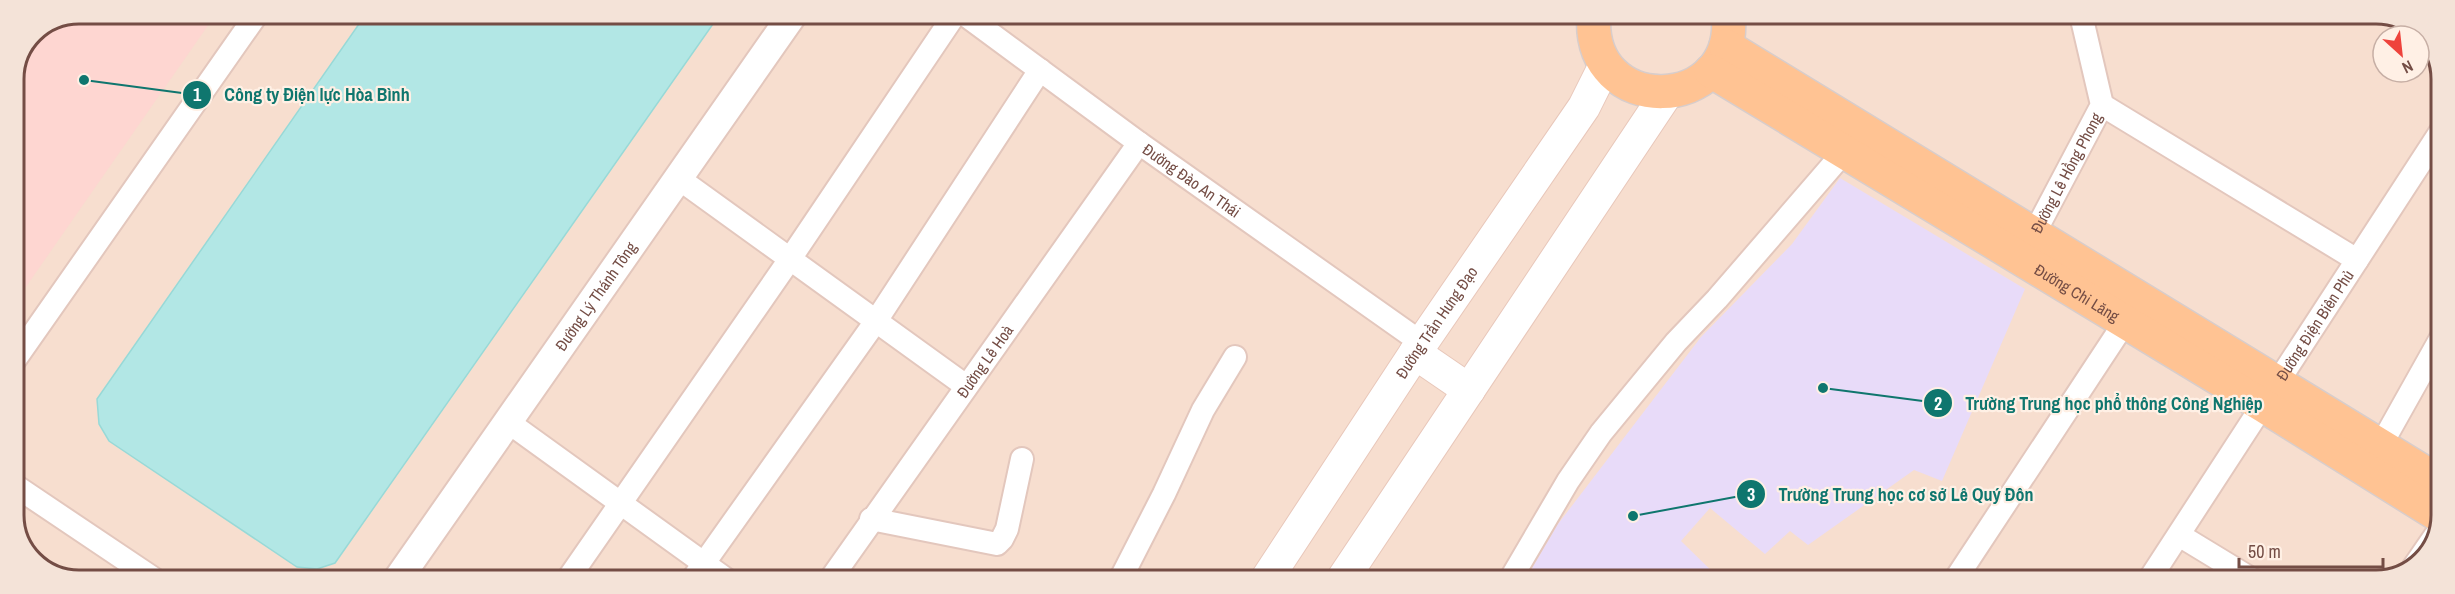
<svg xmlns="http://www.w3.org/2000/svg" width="2455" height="594" font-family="'Archivo Narrow',sans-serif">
  <rect width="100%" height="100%" fill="#fdebde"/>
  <path fill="#f7decf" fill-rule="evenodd" d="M 79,14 L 2389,15 L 2425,35 L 2441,70 L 2440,528 L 2416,567 L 2377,580 L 66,579 L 30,559 L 14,524 L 14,78 L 33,32 ZM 2383,36 L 2419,36 L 2419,72 L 2383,72 Z"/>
  <path fill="#fed6d1" d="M 79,14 L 216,14 L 14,304 L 14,78 L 33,32 Z"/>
  <path fill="#e8dbf9" d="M 1840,178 L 2025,289 L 1942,481 L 1914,470 L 1808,545 L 1790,531 L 1765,554 L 1710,508 L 1681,541 L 1721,580 L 1525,580 L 1558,524 L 1701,337 L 1792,244 Z"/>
  <path fill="#b2e7e5" stroke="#98d9d7" stroke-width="1.5" d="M 366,14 L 714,14 L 713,24 L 335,563 L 317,569 L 297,567 L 109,441 L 99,424 L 97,399 Z"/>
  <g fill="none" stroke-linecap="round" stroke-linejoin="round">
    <g stroke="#e3c7bd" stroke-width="26">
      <g id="minor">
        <path id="s1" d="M 964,14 L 1139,143 L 1422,343"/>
        <path d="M 2102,105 L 2357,260"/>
        <path d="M 678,178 L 966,386"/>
        <path id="s2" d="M 2027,247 L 2102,105 L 2081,15"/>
        <path d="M 14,361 L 257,14"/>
        <path d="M 508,422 L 727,580"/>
        <path d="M 2381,445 L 2441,338"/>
        <path d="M 14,485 L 154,579"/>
        <path d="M 871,519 L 997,544 L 1002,539 L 1007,529 L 1022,459"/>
        <path d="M 2179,535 L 2253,580"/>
        <path d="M 2413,568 L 2435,536"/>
        <path d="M 568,579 L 790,259 L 955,14"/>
        <path d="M 692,580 L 876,321 L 1040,70"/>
        <path id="s3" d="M 830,580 L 1139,143"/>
        <path d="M 1120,580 L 1164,494 L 1203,410 L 1235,357"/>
        <path d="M 1510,580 L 1568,481 L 1601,433 L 1676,342 L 1717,299 L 1844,152"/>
        <path d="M 1955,580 L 2125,322"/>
        <path id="s4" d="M 2149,580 L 2441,131"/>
      </g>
    </g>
    <g stroke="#e3c7bd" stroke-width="32">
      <g id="tertiary">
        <path id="s5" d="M 398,579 L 793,14"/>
      </g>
    </g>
    <g stroke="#e8c7ba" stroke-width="34">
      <g id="secondary">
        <path d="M 1415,353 L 1469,390"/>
        <path id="s6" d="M 1266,580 L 1415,353 L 1584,107 L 1605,65"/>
        <path d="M 1342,580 L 1667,93"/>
      </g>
    </g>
    <g stroke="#d8cdcb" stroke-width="36">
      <g id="primary">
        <path d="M 1594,14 C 1585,120 1740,115 1728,14"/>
        <path d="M 1726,46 L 2440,482"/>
        <path id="s7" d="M 1711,71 L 2264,406 L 2440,516"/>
      </g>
    </g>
    <use href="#minor" stroke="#fff" stroke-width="22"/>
    <use href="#tertiary" stroke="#fff" stroke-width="28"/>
    <use href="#secondary" stroke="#fff" stroke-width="32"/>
    <use href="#primary" stroke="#ffc393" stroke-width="33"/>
  </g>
  <g text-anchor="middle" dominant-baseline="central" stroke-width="4.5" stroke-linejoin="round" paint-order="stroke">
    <g font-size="16" fill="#744d45" stroke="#fff0e5">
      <text stroke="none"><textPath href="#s2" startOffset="84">Đường Lê Hồng Phong</textPath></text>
      <text stroke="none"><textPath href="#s1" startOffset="282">Đường Đào An Thái</textPath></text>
      <text stroke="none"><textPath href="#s7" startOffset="428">Đường Chi Lăng</textPath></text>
      <text stroke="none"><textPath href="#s5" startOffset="345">Đường Lý Thánh Tông</textPath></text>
      <text stroke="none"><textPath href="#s6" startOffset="309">Đường Trần Hưng Đạo</textPath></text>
      <text stroke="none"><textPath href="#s4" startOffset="304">Đường Điện Biên Phủ</textPath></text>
      <text stroke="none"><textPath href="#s3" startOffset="268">Đường Lê Hoà</textPath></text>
    </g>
  </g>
  <path d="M0 0H2455V594H0ZM79 24H2376A55 55 0 0 1 2431 79V515A55 55 0 0 1 2376 570H79A55 55 0 0 1 24 515V79A55 55 0 0 1 79 24Z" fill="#f4e3d8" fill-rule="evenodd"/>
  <path fill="none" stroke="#744d45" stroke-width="3" d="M79 24H2376A55 55 0 0 1 2431 79V515A55 55 0 0 1 2376 570H79A55 55 0 0 1 24 515V79A55 55 0 0 1 79 24Z"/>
  <path fill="none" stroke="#0f766e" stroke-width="2" d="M84 80L197 95M1823 388L1938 403M1633 516L1751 494"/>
  <g fill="#0f766e" stroke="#fff0e5" stroke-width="2">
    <circle cx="84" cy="80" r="6"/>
    <circle cx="1823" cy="388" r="6"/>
    <circle cx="1633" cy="516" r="6"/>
    <circle cx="197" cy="95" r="15"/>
    <circle cx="1938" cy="403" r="15"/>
    <circle cx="1751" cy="494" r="15"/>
  </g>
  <g font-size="18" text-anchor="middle" font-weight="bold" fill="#fff">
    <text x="197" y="101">1</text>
    <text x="1938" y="410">2</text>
    <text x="1751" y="501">3</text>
  </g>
  <g font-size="18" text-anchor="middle" font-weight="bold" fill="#0f766e" stroke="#fff0e5" stroke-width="4.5" stroke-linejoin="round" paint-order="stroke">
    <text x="317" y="101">Công ty Điện lực Hòa Bình</text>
    <text x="2114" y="410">Trường Trung học phổ thông Công Nghiệp</text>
    <text x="1906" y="501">Trường Trung học cơ sở Lê Quý Đôn</text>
  </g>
  <g transform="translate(2401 54) rotate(153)"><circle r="28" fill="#fff0e5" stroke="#c7afa5" stroke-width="1.5"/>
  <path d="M0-4.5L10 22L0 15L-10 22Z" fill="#ee433c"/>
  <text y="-9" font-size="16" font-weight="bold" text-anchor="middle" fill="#744d45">N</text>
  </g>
  <path d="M2239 558v9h144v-9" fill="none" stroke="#744d45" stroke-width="3"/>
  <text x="2248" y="558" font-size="18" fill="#744d45" stroke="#fff0e5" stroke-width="4.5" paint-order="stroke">50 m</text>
</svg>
